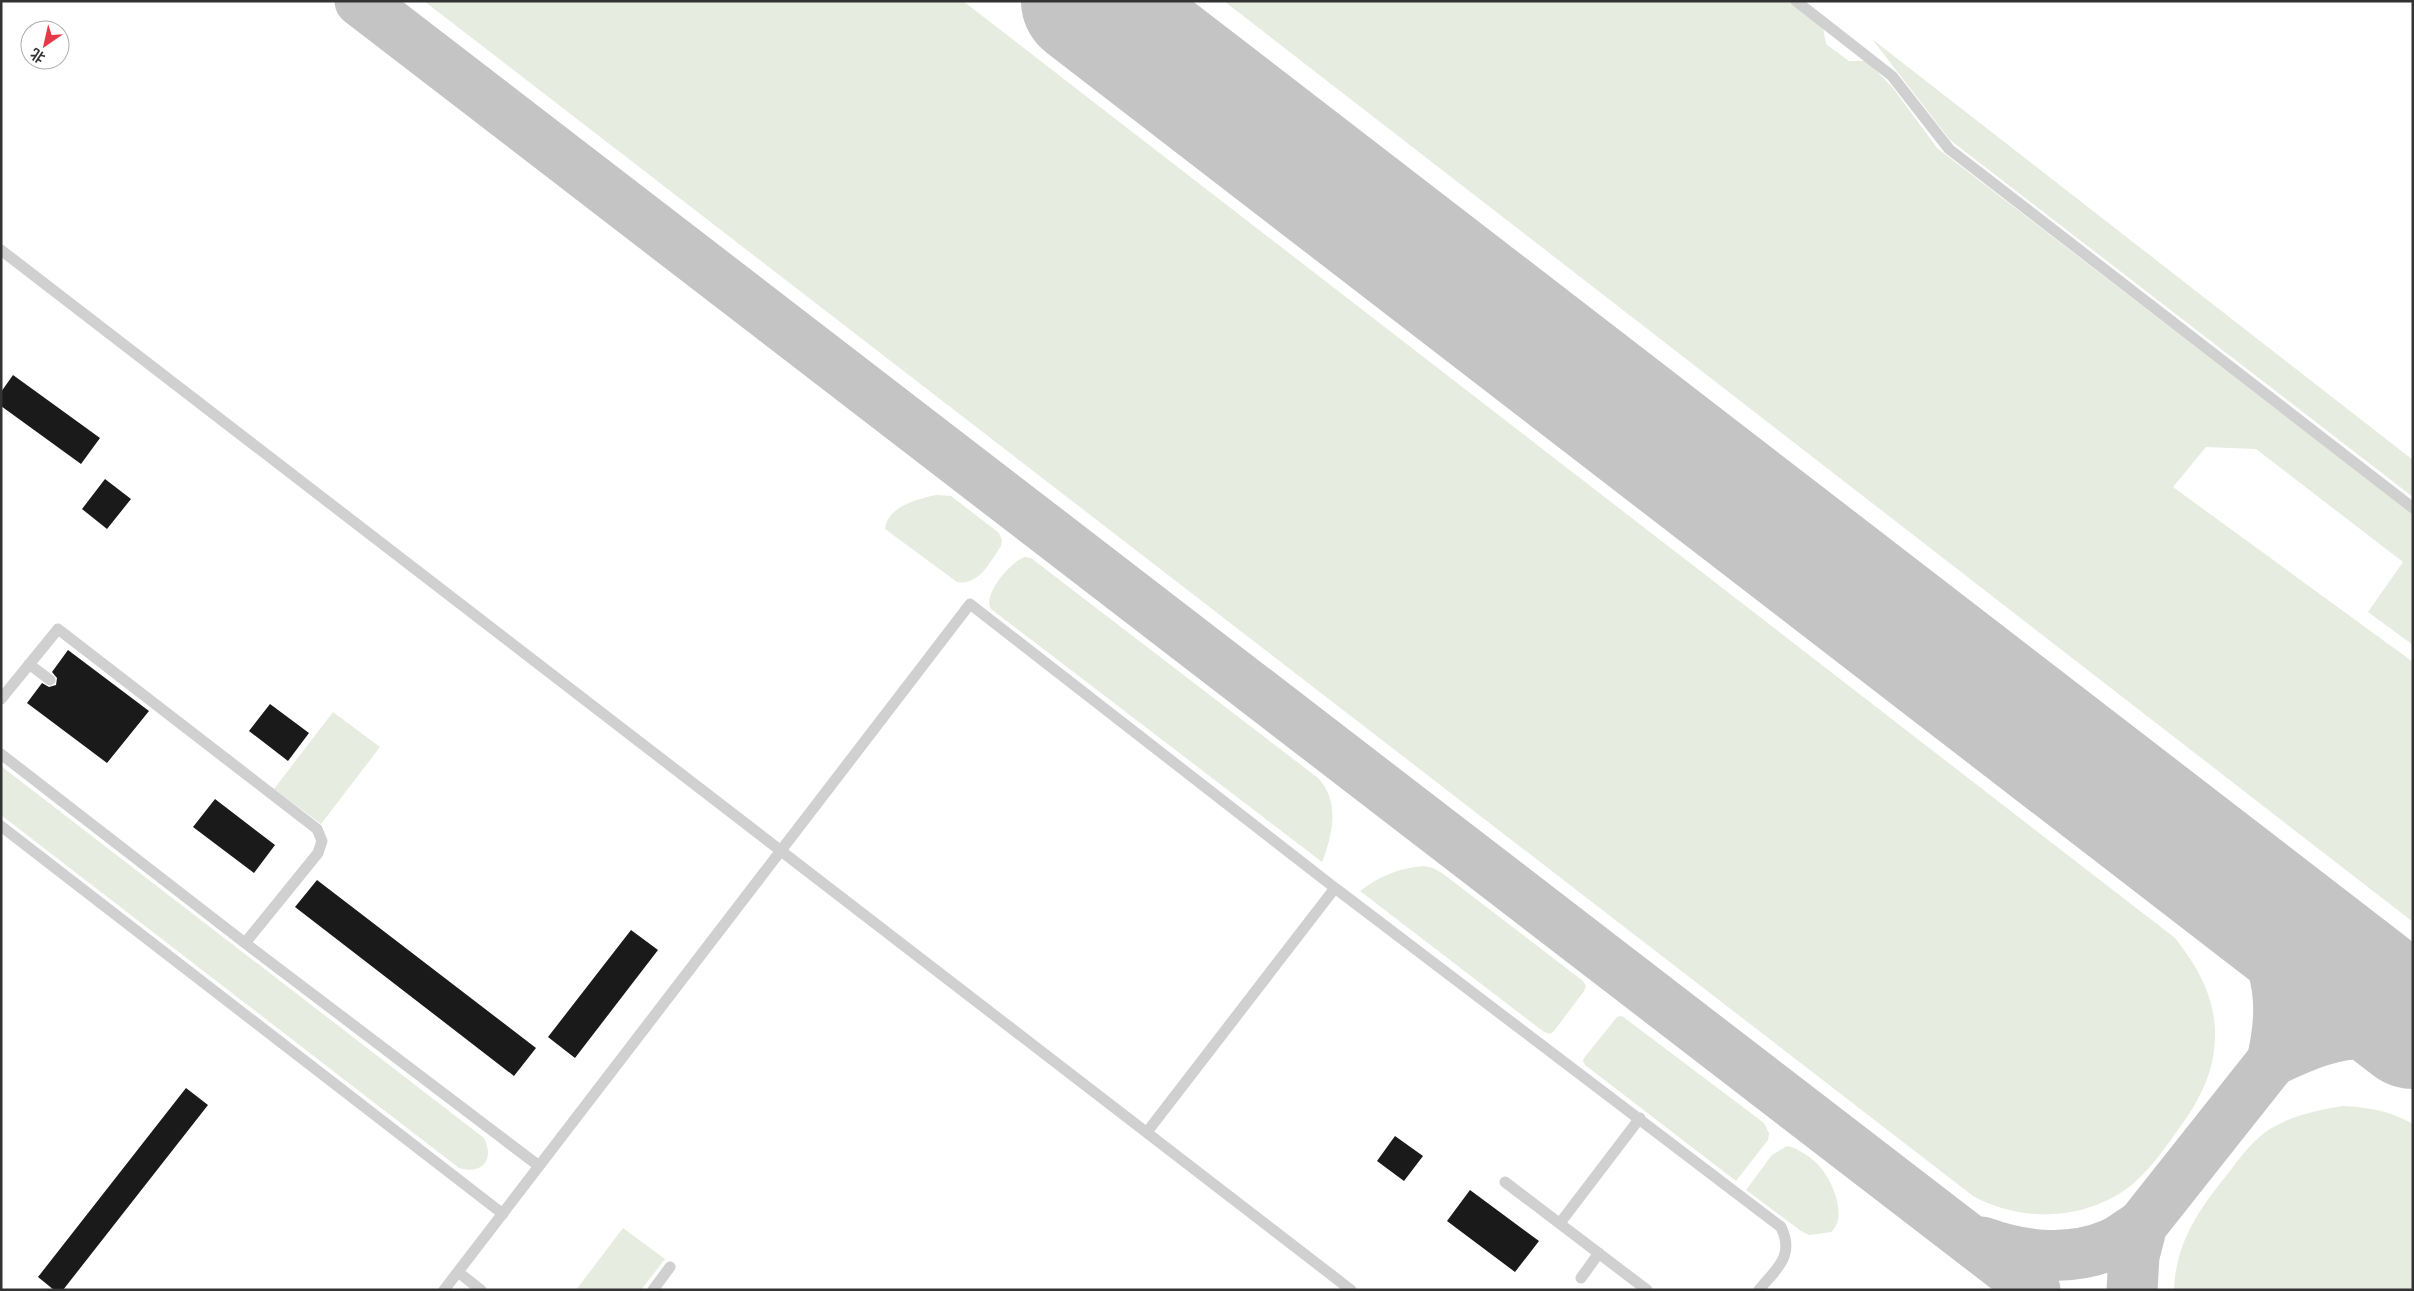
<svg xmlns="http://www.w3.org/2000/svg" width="2414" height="1291" font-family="Montserrat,'Noto Sans SC',sans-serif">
  <rect width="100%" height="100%" fill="#fff"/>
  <path fill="#e6ecdf" d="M 424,1 L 963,1 L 2175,938 C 2197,966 2215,996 2215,1034 C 2215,1074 2198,1103 2175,1134 C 2163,1151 2150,1169 2134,1183 C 2090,1220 2023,1224 1973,1196 Z
    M 1224,1 L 1789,1 L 1823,27 L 1826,44 L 1849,61 L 1867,61 L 1893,88 L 1937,148 L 2413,514 L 2413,645 L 2368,612 L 2403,562 L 2256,449 L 2206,447 L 2173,487 L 2413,662 L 2413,922 Z
    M 1872,39 L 2413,460 L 2413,497 L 1950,140 Z
    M 936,495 L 951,496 L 999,533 L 1002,540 L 1001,546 C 990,562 979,586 957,582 L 885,529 C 887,507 917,499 936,495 Z
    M 1025,557 L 1031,558 L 1318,778 C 1340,801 1333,834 1322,862 L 991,609 C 982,595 1011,561 1025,557 Z
    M 333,712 L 380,747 L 321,824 L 274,789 Z
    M 1,766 L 484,1138 C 495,1160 482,1175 459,1168 L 1,815 Z
    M 1424,866 L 1433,868 L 1442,873 L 1583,981 L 1586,986 L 1584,991 L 1554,1031 L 1550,1034 L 1544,1032 L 1360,891 C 1380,876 1398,868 1424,866 Z
    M 1622,1016 L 1764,1123 L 1769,1133 L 1768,1140 L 1736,1181 L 1585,1065 L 1583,1061 L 1584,1058 L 1617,1017 Z
    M 2342,1106 C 2368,1107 2390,1111 2413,1124 L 2413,1290 L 2174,1290 C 2176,1241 2200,1208 2230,1171 C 2241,1156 2254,1139 2270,1129 C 2291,1116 2318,1110 2342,1106 Z
    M 1787,1146 C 1798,1148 1813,1158 1820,1167 C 1833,1181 1848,1218 1831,1232 L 1809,1235 L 1801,1231 L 1746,1190 L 1772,1155 Z
    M 623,1228 L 665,1259 L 641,1290 L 576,1290 Z"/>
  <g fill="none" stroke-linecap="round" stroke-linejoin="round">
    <path stroke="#c4c4c4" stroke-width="51" d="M 360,1 L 2035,1290
      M 2231,884 C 2270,949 2290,984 2272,1061 C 2303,1046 2335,1032 2370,1033 C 2384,1033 2399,1038 2413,1040
      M 2142,1225 L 2272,1061
      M 1982,1242 C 2023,1257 2070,1262 2112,1244 C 2123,1239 2132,1231 2142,1225 L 2134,1256 L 2132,1290"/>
    <path stroke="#c4c4c4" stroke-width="130" d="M 1086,1 L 2413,1024"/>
  </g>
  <path fill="#1a1a1a" d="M 13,375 L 100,438 L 81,464 L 1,406 L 1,392 Z
    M 105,479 L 131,499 L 107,529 L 82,509 Z
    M 68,650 L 149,711 L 107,763 L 27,703 L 42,683 L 49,687 L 56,685 L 57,678 L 52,672 Z
    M 270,704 L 309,733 L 288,761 L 249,731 Z
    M 215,799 L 275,845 L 254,873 L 193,827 Z
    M 317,880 L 536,1048 L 514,1076 L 295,907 Z
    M 631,930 L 658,950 L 575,1058 L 548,1037 Z
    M 186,1088 L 208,1105 L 63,1290 L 54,1290 L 38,1277 Z
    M 1395,1136 L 1423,1156 L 1404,1181 L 1377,1161 Z
    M 1470,1190 L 1539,1241 L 1515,1272 L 1447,1221 Z"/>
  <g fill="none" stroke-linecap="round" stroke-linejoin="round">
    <path stroke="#d0d0d0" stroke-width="11" d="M 1796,1 L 1892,76 L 1949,149 L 2413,508
      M 1,250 L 1351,1290
      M 29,664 L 50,680
      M 1,699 L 58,629 L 317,829 L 322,841 L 318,853 L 245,943
      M 1,754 L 245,943 L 539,1166
      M 1,826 L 503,1214
      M 1335,888 L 1781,1227 C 1795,1256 1777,1268 1759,1290
      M 1505,1182 L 1647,1290
      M 1560,1223 L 1640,1118
      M 458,1272 L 481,1290
      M 1581,1278 L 1599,1253
      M 444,1290 L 970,604 L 1335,888 L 1147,1132
      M 653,1290 L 670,1267"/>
  </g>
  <rect width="2414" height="1291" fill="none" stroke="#333333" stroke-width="5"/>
  <g transform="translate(45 45) rotate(214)"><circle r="24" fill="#ffffff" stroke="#adadad"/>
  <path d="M0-4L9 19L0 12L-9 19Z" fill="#e63946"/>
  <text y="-8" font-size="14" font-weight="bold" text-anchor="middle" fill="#333333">北</text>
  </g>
</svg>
